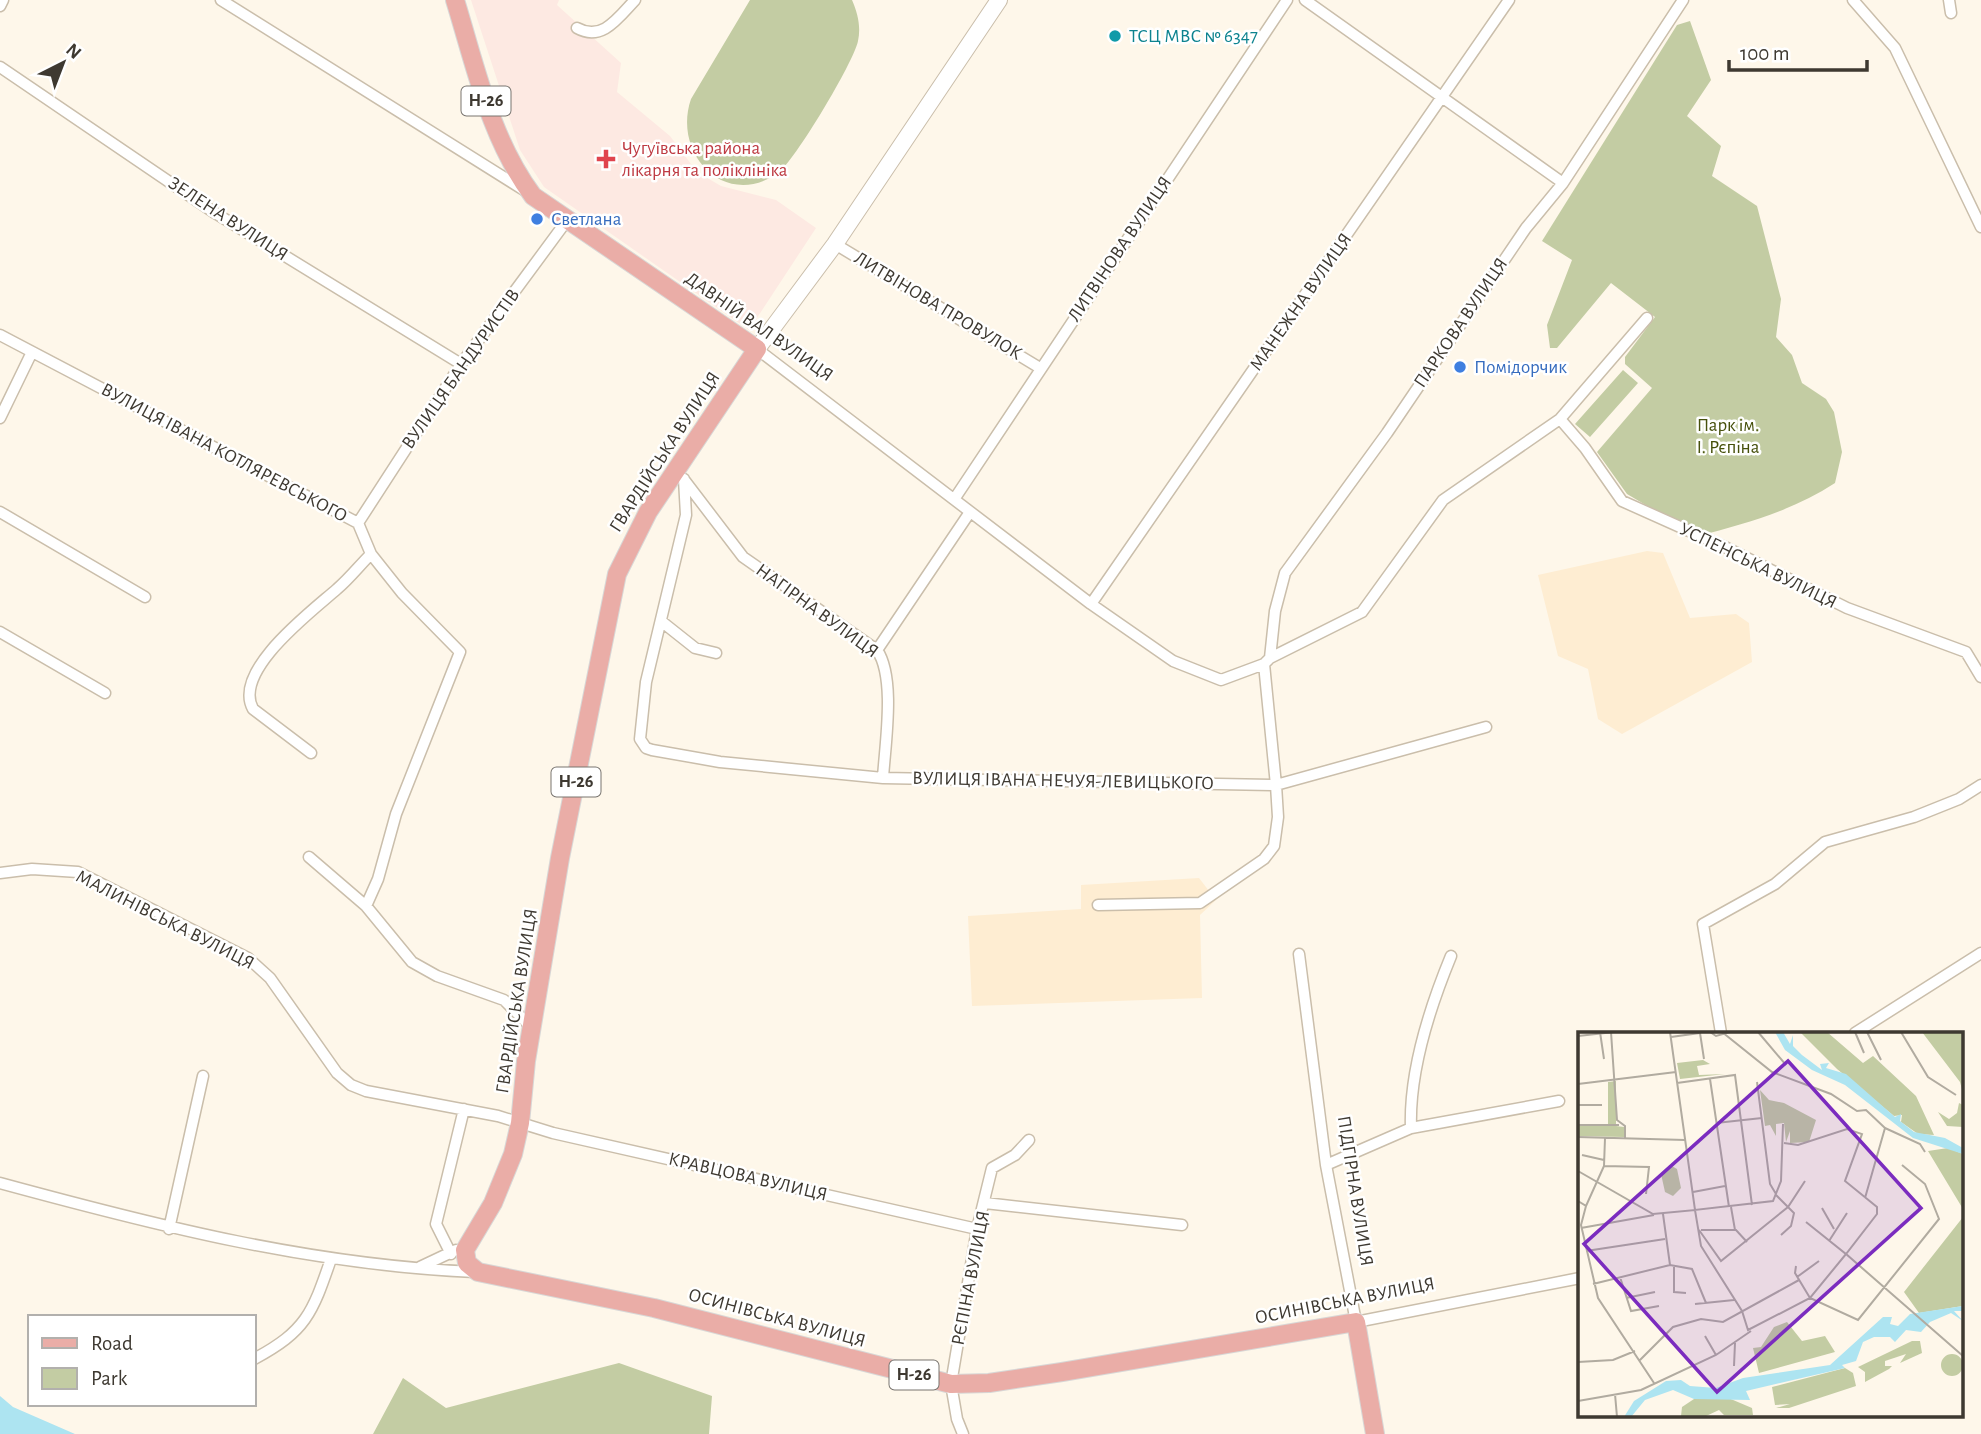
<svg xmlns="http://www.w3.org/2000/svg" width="1981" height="1434" font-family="'Alegreya Sans',sans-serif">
  <rect width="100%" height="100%" fill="#fef7ea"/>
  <path fill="#feedd2" d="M 1647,551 L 1663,553 L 1690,618 L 1736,614 L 1749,623 L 1752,662 L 1622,734 L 1598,719 L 1588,669 L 1558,656 L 1538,575 Z
    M 1199,878 L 1216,900 L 1200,915 L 1202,998 L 972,1006 L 968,916 L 1081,909 L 1081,885 Z"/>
  <path fill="#fde9e2" d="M 471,0 L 559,0 L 557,5 L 621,63 L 617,92 L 670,136 L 697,172 L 721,186 L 776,200 L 816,228 L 749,330 L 544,187 L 520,150 Z"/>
  <path fill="#c3cca3" d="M 750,0 L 852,0 C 858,14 861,27 858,41 C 854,62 794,162 778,173 C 725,210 672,154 691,99 Z
    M 1690,21 L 1711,80 L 1687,116 L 1721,146 L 1712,176 L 1757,206 L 1781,299 L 1776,337 L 1792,355 L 1802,383 L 1826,399 L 1834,412 L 1842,452 L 1835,483 C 1792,511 1747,523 1698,536 L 1627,494 L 1597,452 L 1652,388 L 1625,364 L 1625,357 L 1655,317 L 1611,283 L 1557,348 L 1550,348 L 1547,325 L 1572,260 L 1542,241 L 1677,25 Z
    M 1623,370 L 1638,383 L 1590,437 L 1575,424 Z
    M 619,1363 L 712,1396 L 709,1434 L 373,1434 L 403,1378 L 446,1408 Z"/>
  <path fill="#ade4f1" d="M 0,1396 L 13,1407 L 75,1434 L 0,1434 Z"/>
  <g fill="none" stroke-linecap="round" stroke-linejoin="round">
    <g stroke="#cabeab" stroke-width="13">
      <path id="street" d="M 221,0 L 524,190
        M 1305,0 L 1563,183
        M 1853,0 L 1895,48 L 1981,227
        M 1949,0 L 1951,13
        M 0,6 L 3,0
        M 577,28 C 602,42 618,18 635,0
        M 0,67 L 215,213 L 461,364
        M 835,244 L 1040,368
        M 0,335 L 358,523 L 371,554 L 402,593 L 460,652 L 396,814 L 378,879 L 366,906
        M 757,349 L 1091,604 L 1173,661 L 1221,680 L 1264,664 L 1270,658 L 1362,612 L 1443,500 L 1560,419 L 1647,318
        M 0,418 L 32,352
        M 1560,419 L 1585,448 L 1622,501 L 1727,548 L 1847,608 L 1966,652 L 1981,677
        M 684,479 L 686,515 L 646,682 L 640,739 L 646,748 L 652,750 L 720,762 L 883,778 L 1276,785 L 1486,727
        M 685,481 L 743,557 L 877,650 C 896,678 885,744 883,778
        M 955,498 L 1287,0
        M 0,512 L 145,597
        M 358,523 L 461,364 L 568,219
        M 1091,604 L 1509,0
        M 661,621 L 695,648 L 716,653
        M 0,632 L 105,693
        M 877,650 L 970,512
        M 1270,658 L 1275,611 L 1285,573 L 1387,433 L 1526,228 L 1563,183 L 1683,0
        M 311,753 L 253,709 C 232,671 311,612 337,589 C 349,579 359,566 371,554
        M 309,857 L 366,906 L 412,962 L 437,976 L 504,1000 L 531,1027
        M 0,873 L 32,869 L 78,872 L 248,958 L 270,978 L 337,1073 L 351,1085 L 366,1091 L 498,1116 L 553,1133 L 977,1229
        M 1098,905 L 1200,903 L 1264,859 L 1274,846 L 1278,817 L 1276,785 L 1264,664
        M 1299,954 L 1326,1165 L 1356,1322 L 1580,1278
        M 1721,1033 L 1703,924 L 1775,884 L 1825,842 L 1914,817 L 1959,799 L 1981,785
        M 1855,1033 L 1981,953
        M 1411,1128 C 1409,1073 1430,1007 1451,956
        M 1326,1165 L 1411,1128 L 1559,1101
        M 0,1183 C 158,1226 311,1265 475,1272
        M 985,1203 L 1182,1225
        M 169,1229 L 203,1076
        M 451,1254 L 436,1224 L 464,1109
        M 420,1267 L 456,1250
        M 254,1359 C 306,1331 312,1314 331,1259
        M 963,1434 L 957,1419 L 951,1384 L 977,1229 L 992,1168 L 1015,1155 L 1029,1140"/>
    </g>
    <g stroke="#cabeab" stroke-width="18">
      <path id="secondary" d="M 757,349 L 835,244 L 999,0"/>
    </g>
    <g stroke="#d8d7d6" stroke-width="20">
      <path id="primary" d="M 455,0 C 476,68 490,138 533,196 L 757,349 L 648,512 L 617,574 L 560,858 L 526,1061 L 520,1123 L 513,1154 L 493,1203 L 465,1250 L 467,1263 L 478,1272 L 654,1308 L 951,1384 L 989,1383 L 1062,1372 L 1356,1322 L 1375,1434"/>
    </g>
    <use href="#street" stroke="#fff" stroke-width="10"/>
    <use href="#secondary" stroke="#fff" stroke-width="16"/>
    <use href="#primary" stroke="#eaada7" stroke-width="18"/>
  </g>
  <circle fill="#0f9aa8" stroke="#fff" stroke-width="2.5" cx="1115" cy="36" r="7"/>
  <path fill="#e0444e" stroke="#fff" stroke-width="2.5" d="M602.5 148.5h7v7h7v7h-7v7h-7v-7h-7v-7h7z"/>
  <g fill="#3f7fe0" stroke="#fff" stroke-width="2.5">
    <circle cx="537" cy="219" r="7"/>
    <circle cx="1460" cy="367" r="7"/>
  </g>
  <g text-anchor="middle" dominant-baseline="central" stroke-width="5" stroke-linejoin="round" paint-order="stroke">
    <g fill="#fff" stroke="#78746f" stroke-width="2">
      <rect x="461.5" y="86.5" width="49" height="29" rx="5"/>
      <rect x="551.5" y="767.5" width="49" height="29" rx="5"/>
      <rect x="889.5" y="1360.5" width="49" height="29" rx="5"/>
    </g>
    <g font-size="18" font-weight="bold" fill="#3e3931">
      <text x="486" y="101">Н-26</text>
      <text x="576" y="782">Н-26</text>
      <text x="914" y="1375">Н-26</text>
    </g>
    <g font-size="19" fill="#0d838f" stroke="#fff" text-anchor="start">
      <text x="1129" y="36">ТСЦ МВС № 6347</text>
    </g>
    <g font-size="19" fill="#be3a42" stroke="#fff" text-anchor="start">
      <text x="622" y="148">Чугуївська района<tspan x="622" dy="22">лікарня та поліклініка</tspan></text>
    </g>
    <g font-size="19" fill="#3e3931" stroke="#fff">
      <text transform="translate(228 219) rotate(33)">ЗЕЛЕНА ВУЛИЦЯ</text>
      <text transform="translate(1120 249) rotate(-56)">ЛИТВІНОВА ВУЛИЦЯ</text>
      <text transform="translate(1301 302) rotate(-55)">МАНЕЖНА ВУЛИЦЯ</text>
      <text transform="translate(938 306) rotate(31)">ЛИТВІНОВА ПРОВУЛОК</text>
      <text transform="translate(1461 323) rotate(-56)">ПАРКОВА ВУЛИЦЯ</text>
      <text transform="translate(759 327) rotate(35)">ДАВНІЙ ВАЛ ВУЛИЦЯ</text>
      <text transform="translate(461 369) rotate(-55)">ВУЛИЦЯ БАНДУРИСТІВ</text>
      <text transform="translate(665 452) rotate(-57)">ГВАРДІЙСЬКА ВУЛИЦЯ</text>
      <text transform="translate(224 453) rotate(28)">ВУЛИЦЯ ІВАНА КОТЛЯРЕВСЬКОГО</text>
      <text transform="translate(1758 566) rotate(26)">УСПЕНСЬКА ВУЛИЦЯ</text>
      <text transform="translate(817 611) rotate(36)">НАГІРНА ВУЛИЦЯ</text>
      <text transform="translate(1063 781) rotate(1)">ВУЛИЦЯ ІВАНА НЕЧУЯ-ЛЕВИЦЬКОГО</text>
      <text transform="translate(165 920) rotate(27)">МАЛИНІВСЬКА ВУЛИЦЯ</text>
      <text transform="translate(517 1001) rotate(-81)">ГВАРДІЙСЬКА ВУЛИЦЯ</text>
      <text transform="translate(748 1177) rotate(13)">КРАВЦОВА ВУЛИЦЯ</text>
      <text transform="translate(1355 1191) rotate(81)">ПІДГІРНА ВУЛИЦЯ</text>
      <text transform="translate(971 1278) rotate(-79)">РЄПІНА ВУЛИЦЯ</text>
      <text transform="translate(1345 1301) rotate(-11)">ОСИНІВСЬКА ВУЛИЦЯ</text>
      <text transform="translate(777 1318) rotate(15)">ОСИНІВСЬКА ВУЛИЦЯ</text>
    </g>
    <g font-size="19" fill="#366cbe" stroke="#fff" text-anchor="start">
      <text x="551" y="219">Светлана</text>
      <text x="1474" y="367">Помідорчик</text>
    </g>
    <g font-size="19" fill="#46500b" stroke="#fff">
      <text x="1728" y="425">Парк ім.<tspan x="1728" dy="22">І. Рєпіна</tspan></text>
    </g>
  </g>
  <g transform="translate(1578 1032)">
    <rect width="385" height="385" fill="#fef7ea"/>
    <path d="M 222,0 L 249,0 L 285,31 L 295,24 L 338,64 L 356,103 L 340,102 L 323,90 L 324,83 L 316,84 L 259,37 ZM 344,0 L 385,0 L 385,61 L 382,50 ZM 125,28 L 132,32 L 119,34 L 121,43 L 147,42 L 102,47 L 99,31 ZM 38,49 L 38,94 L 46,95 L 46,105 L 0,104 L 0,94 L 30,94 L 30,50 ZM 182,58 L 191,68 L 206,71 L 238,88 L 231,110 L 212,111 L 212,99 L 208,110 L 206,91 L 198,92 L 198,104 L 192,93 L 187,94 ZM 381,71 L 385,73 L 385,95 L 369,94 L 360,80 L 371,87 L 379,81 ZM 370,116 L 385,122 L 385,177 L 350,119 ZM 92,133 L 99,137 L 103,156 L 95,164 L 87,160 L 83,142 ZM 385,185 L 385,274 L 341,281 L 326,260 ZM 209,290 L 224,309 L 247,304 L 257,320 L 181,341 L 175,316 L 183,315 L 196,295 ZM 334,309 L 342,309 L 344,321 L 322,331 L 328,322 L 307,329 L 307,334 L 314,334 L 311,337 L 287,350 L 287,340 L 280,335 ZM363 333a11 11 0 1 1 22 0a11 11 0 1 1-22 0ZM 267,336 L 275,341 L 278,354 L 211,376 L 198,376 L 212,372 L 197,373 L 194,355 ZM 148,365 L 174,376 L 175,383 L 146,383 L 141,378 L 126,385 L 103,384 L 104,375 L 116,367 Z" fill="#c3cca3"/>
    <path d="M 197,0 L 205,0 L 212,12 L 215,3 L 215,14 L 224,23 L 244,38 L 242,32 L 251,31 L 248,36 L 268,42 L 317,85 L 323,82 L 322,89 L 336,100 L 367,106 L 385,116 L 385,122 L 335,106 L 267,53 L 234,38 L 207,18 ZM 385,274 L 385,279 L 376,279 L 385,289 L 373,281 L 352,290 L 343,300 L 328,298 L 317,310 L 312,305 L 296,305 L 285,310 L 278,329 L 264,333 L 267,336 L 168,359 L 172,368 L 116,367 L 95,358 L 67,368 L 53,385 L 46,385 L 56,369 L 88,349 L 103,348 L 112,354 L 138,356 L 165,346 L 252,333 L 305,285 L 314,285 L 312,292 L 320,294 L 332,282 Z" fill="#ade4f1"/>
    <path fill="none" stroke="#b1aba0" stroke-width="2" d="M 22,0 L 26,27M 33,0 L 39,88 L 47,94 L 47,107M 92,0 L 117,178 L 195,169 L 203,149 L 205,92M 132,0 L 138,4 L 152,0M 144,0 L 194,40 L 253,62 L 279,79 L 288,78 L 307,96M 180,0 L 208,33M 277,0 L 286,21M 289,0 L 303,28M 323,0 L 350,45 L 378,63M 0,4 L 36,0M 93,5 L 122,1 L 126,27M 132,47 L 151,175M 179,50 L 192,152 L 198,162M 99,51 L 157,43 L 174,173M 0,52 L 98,40M 0,73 L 24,73M 138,91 L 184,86M 0,93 L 41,93M 307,96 L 342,112 L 347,120M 0,105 L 107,108M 206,111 L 220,113 L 269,97 L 284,102 L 267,149 L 299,175 L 299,182 L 268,222 L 228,190M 4,123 L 26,128M 26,134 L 71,135 L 68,162M 0,139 L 75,182 L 117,178 L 123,214 L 164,279 L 170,298 L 232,266 L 268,222 L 385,324M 115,160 L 147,154M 198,163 L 216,181 L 213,194 L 203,203M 287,166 L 307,96M 0,169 L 8,174 L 3,193 L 20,266 L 76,351M 8,174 L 26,134 L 27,106M 153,175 L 157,198M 244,176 L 256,197M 85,182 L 92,233M 3,196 L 76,183M 121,198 L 143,229 L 210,175 L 227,149M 123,198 L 158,198 L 169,210M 251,209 L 269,181M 8,219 L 87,207M 218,234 L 217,241 L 232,266 L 280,288 L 361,187 L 347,152 L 324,133M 96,235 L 96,260 L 108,261M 42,245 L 53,279 L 81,274M 219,245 L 241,229M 15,252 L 92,233 L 114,237 L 128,271M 48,266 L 77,260M 117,272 L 156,268M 127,304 L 138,323M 62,328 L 95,295 L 123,287 L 145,290 L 221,248M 0,330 L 35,328 L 57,319M 156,334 L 157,311M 37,362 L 39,385M 0,369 L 63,358 L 138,323 L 173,299"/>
    <path fill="#7b2cbf" fill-opacity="0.15" stroke="#7b2cbf" stroke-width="3.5" d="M 210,29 L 343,176 L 139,360 L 6,212 Z"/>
    <rect width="385" height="385" fill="none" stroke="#3e3931" stroke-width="3.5"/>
  </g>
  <rect x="28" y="1315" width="228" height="91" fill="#ffffff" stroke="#b2b0ad" stroke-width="2"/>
  <rect x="42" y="1338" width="35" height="10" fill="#eaada7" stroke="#b2b0ad" stroke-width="2"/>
  <text x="91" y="1350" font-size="21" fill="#3e3931">Road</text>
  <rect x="42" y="1368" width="35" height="21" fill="#c3cca3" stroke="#b2b0ad" stroke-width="2"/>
  <text x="91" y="1385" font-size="21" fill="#3e3931">Park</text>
  <g transform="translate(63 63) rotate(42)" stroke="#ffffff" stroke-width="5" paint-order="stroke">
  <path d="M0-5L12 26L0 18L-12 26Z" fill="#3e3931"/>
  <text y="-10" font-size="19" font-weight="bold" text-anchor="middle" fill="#3e3931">N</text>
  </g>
  <path d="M1729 60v10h138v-10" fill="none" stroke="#3e3931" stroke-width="3.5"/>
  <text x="1740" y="60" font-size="21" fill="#3e3931" stroke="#ffffff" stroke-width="5" paint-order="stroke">100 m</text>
</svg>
